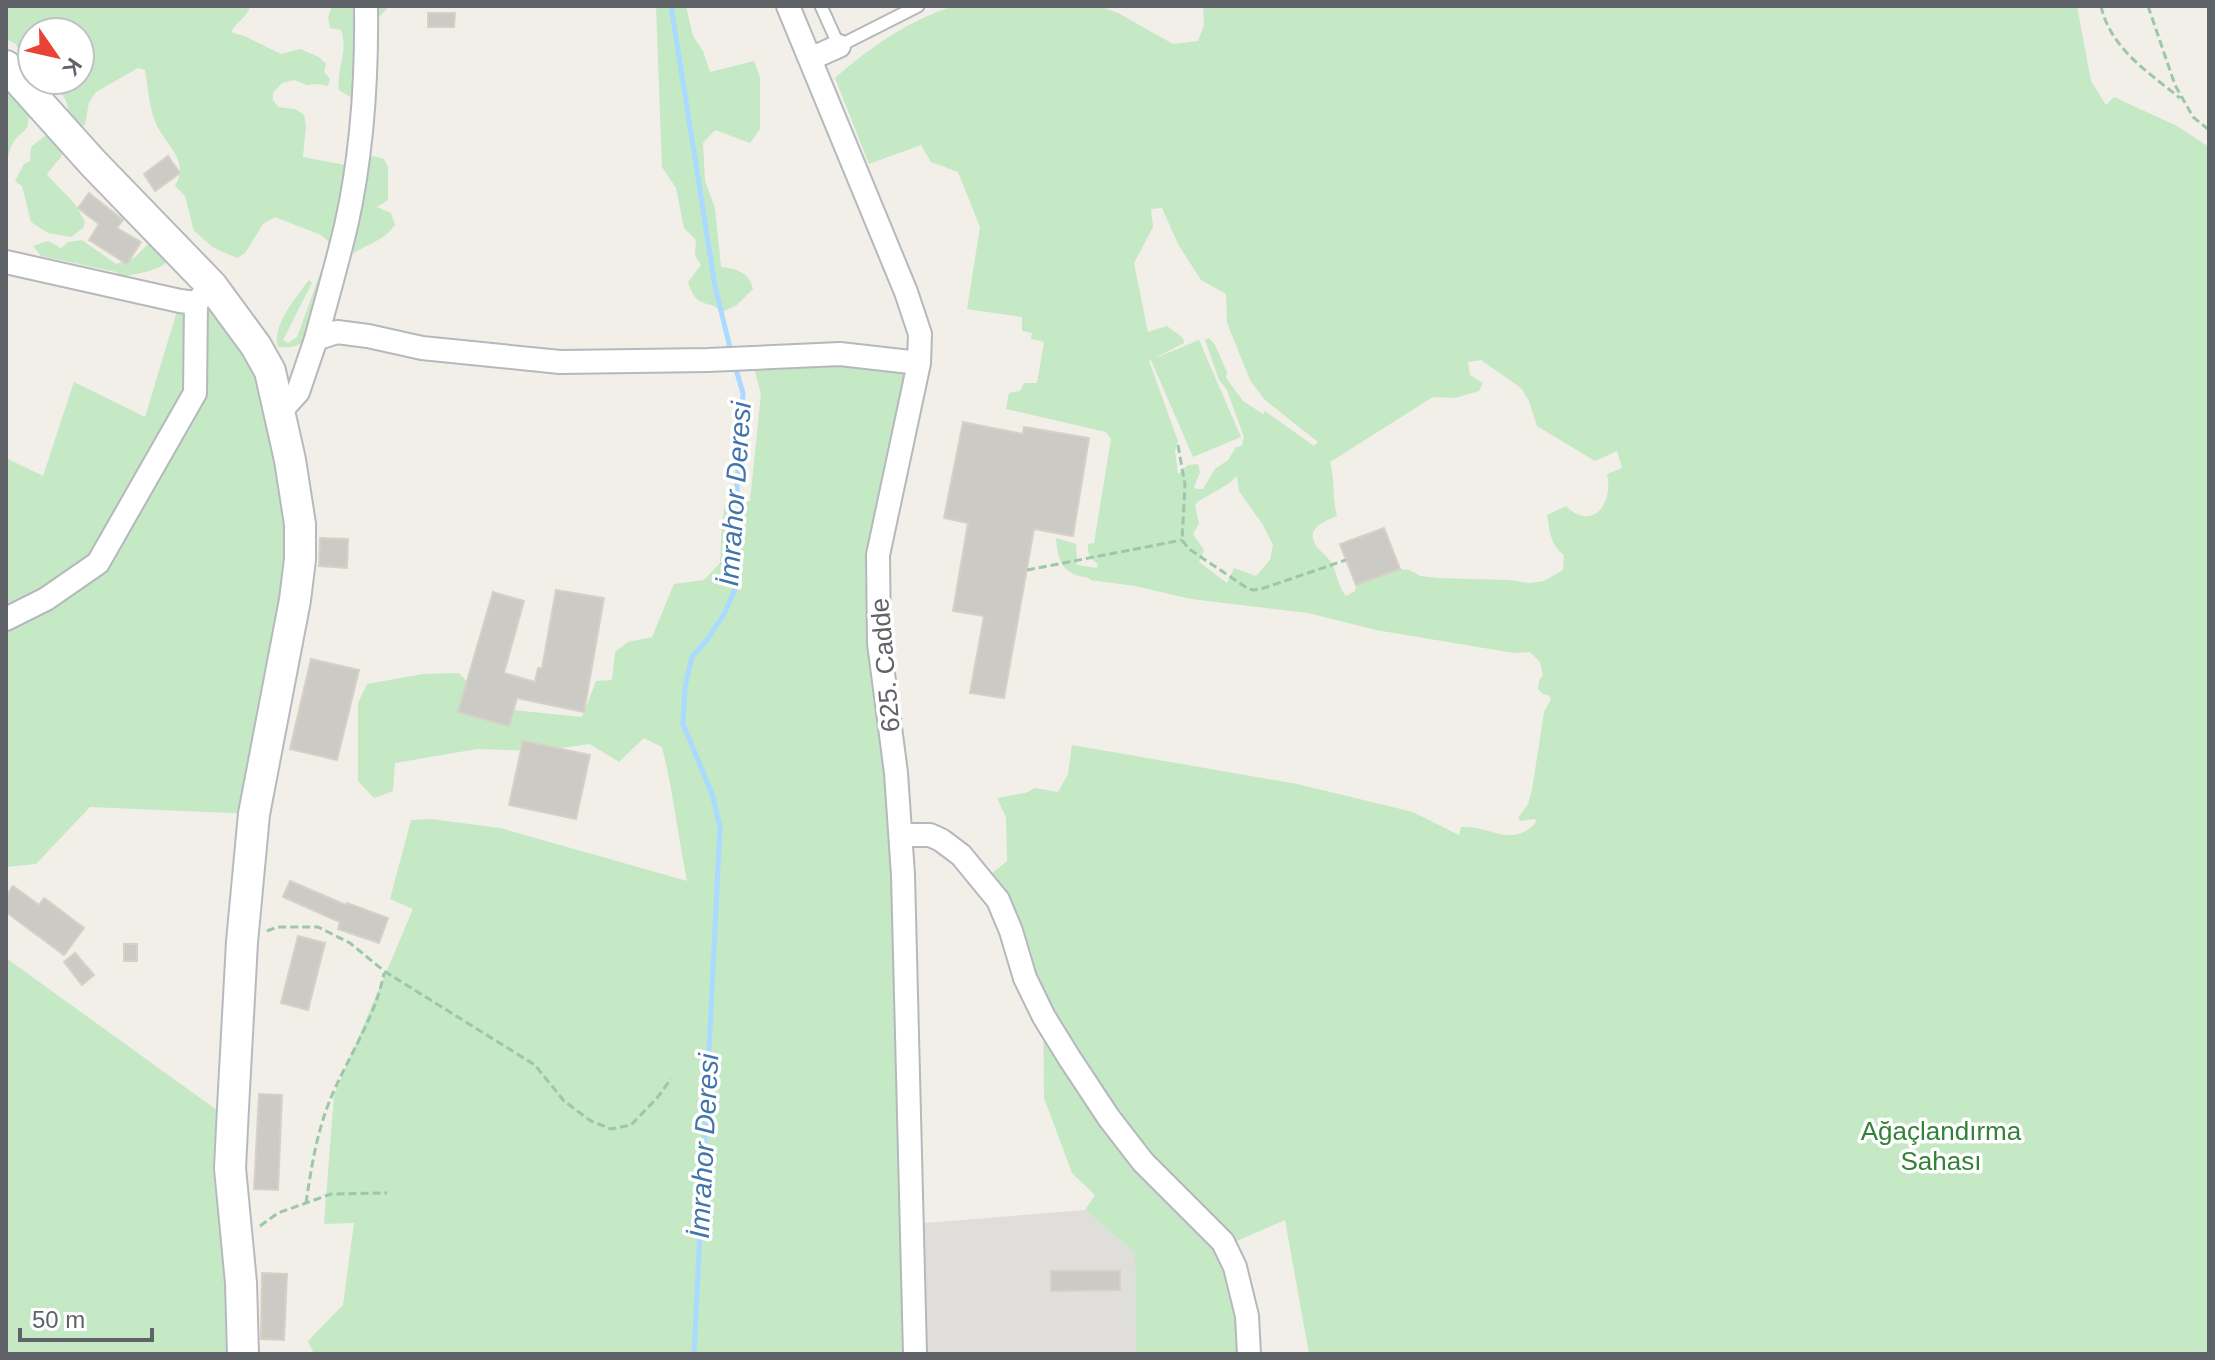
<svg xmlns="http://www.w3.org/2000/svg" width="2215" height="1360" font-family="Helvetica,sans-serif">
  <rect width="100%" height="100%" fill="#f1efe8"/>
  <path fill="#e0deda" d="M 1085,1210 L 1135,1253 L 1136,1354 L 915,1354 L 911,1224 Z"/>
  <path fill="#c5e8c5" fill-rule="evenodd" d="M 6,6 L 250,6 C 247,18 236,22 231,32 L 244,36 L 281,54 L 300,49 L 319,57 L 326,64 L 324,72 L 330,79 L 328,86 L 319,84 L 307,85 L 294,80 L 282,83 L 273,93 L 273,100 L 278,107 L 295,109 L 304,115 L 306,126 L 303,157 L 345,165 L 347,173 L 364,164 L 373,156 L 384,159 L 388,167 L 388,200 L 377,207 L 391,213 L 395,225 C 386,239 368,244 354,253 L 349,250 L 308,337 C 300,347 291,348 278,347 C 271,327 297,296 309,280 L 312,283 L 283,340 L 288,343 L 297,337 L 329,249 L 328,241 L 321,235 L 275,217 L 263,224 L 245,253 L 237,258 L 214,248 L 194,231 L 185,196 L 175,186 C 191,159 164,145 155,121 C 149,106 148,86 145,70 L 138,68 L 96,92 L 89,102 L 85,125 L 75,127 L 67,120 C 71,99 62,96 51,80 L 80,80 L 80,32 L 32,32 L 32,58 L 20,53 L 16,44 L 6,39 Z
    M 332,6 L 389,6 L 383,13 L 373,21 L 359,93 L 350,97 L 339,90 C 336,68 349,52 341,30 L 330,28 L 328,18 Z
    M 656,6 L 686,6 L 693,36 L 703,51 L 710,72 L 754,61 L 760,77 L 760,129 L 750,143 L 715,130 L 703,143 L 705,181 L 715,208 L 721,267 C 737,269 749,272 753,289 L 737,305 L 724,311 C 703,299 696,308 688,282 L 701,265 L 695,256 L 696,240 L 684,228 L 676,188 L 662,167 Z
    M 955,6 L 1099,6 L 1118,13 L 1173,44 L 1198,41 L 1204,25 L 1203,6 L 2077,6 L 2091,81 L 2106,105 L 2114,97 L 2177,126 L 2209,147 L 2209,1354 L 1309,1354 L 1285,1220 L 1216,1250 L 1233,1299 L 1239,1354 L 1136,1354 L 1135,1253 L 1085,1210 L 1095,1195 L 1072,1173 L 1044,1098 L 1043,994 L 1024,929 L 1012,905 L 990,875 L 1007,861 L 1006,817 L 997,798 L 1025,793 L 1035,788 L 1058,792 L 1068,774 L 1072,745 L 1297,784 L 1413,812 L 1459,835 L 1461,827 C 1491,825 1513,850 1537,821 L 1534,819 L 1521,821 L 1518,818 L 1528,804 L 1532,790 L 1544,712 L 1551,699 L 1548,695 L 1543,694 L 1538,689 L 1539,681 L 1543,675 L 1540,662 L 1530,652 L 1514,653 L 1376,630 L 1308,613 L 1191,599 L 1135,586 L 1090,580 L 1089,578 C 1062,574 1058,562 1056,538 L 1076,544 L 1077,565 L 1097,568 L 1098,564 C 1091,559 1087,554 1088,544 L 1094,543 L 1111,439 L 1106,432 L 1006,409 L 1009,393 L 1020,391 L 1024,383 L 1037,383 L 1044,342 L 1031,339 L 1032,333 L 1022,331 L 1022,317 L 967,309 L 980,227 L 958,172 L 931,162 L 921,145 L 869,164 L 835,78 C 869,48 910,19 955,6 ZM 1162,208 L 1178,244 L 1201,280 L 1226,294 L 1227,323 L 1250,380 L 1265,400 L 1318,442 L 1314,446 L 1265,411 L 1263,414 L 1243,401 L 1226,378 L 1227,372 L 1215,345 L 1209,338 L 1205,340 L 1219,380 L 1227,390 L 1244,437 L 1242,446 L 1236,447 L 1228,460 L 1215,469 L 1203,489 L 1197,489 L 1194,487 L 1200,472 L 1198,464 L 1188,465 L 1178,474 L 1175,451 L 1178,441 L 1149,361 L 1151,360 L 1193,457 L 1241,437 L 1199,340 L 1153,359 L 1184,343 L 1183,338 L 1167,326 L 1148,332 L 1134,263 L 1153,227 L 1151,209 ZM 1481,360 L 1521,388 L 1529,401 L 1537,426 L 1595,461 L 1617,451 L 1622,468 L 1607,474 C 1614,504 1592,532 1566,506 L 1547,515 C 1550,531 1550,545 1564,555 L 1563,570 L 1544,581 L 1530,583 L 1508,580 L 1437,578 L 1421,576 L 1409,570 L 1400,569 L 1356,585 L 1355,591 L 1346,596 C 1337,586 1338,572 1330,561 C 1327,556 1321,552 1317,547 C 1304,529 1323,522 1337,516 C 1332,498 1335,480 1330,462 L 1433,397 L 1455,398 L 1479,391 L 1483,383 L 1470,375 L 1468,362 ZM 1237,476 L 1239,491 L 1263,525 L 1273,545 L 1270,560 L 1256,576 L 1234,568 L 1227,583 L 1199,562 L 1204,550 L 1193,534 L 1199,523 L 1195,506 L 1197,502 L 1228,484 Z
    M 6,86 L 29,113 C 28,136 24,126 13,143 C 9,149 9,156 6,162 Z
    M 46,135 L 51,136 L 64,152 C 59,161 52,166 47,175 L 75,204 L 85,222 L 83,228 L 71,237 L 48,233 L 31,222 L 22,186 L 15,181 L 24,164 L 30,161 L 31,147 Z
    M 82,240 L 116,264 L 134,258 L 147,245 L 157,240 L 171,257 C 161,272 138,273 122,277 L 116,272 L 41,256 L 33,246 L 48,241 L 61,248 L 68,242 Z
    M 212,286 L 256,346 L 300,524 L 254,814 L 90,807 L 36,864 L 6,867 L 6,458 L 43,476 L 74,382 L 145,417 L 180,301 Z
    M 751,358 L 919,363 L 878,555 L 897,784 L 915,1354 L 314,1354 L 308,1341 L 343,1305 L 354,1223 L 324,1224 L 334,1095 L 413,909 L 390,899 L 411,820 L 431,819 L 500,828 L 687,881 C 678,836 673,791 662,747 L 644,738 L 619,762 L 590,744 L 538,751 L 477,749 L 395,763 L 393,791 L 374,798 L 358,781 L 358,703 L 367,684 L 423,674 L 459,673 L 492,708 L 582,717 L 596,681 L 612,680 L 615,652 L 628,642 L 652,637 L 674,584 L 704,580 L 720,563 L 722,525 L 725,502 L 750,501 L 761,394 Z
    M 6,958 L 232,1121 L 243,1354 L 6,1354 Z"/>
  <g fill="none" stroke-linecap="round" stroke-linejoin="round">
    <path stroke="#aadaff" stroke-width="5" d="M 671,6 L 715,286 L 731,352
      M 694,1354 L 720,827 L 712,794 L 683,724 L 685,687 L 692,657 L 707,640 L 724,614 L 735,589 L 738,555 L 737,482 L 743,393 L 735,366"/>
  </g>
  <path fill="#cccac5" stroke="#d6d1c6" stroke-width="2" d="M 428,13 L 455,13 L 454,27 L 428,27 Z
    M 168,156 L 180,173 L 155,191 L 144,174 Z
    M 89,193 L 123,220 L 117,228 L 141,242 L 127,264 L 89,240 L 99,224 L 78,208 Z
    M 963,422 L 1023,434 L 1024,427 L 1089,438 L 1073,536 L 1034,529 L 1004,698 L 970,693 L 984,616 L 953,611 L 968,523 L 944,518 Z
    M 1384,528 L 1400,569 L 1356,585 L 1340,544 Z
    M 320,538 L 348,539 L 347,568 L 319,566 Z
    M 556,590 L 604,598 L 584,712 L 517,698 L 509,726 L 458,712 L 493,592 L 524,601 L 504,673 L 535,682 L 538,668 L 542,668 Z
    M 311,659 L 359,670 L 337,760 L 290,749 Z
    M 523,741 L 590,755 L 576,819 L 509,805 Z
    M 290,881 L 346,905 L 347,903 L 388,918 L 379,943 L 338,929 L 340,922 L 283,897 Z
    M 13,886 L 39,905 L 44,898 L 84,928 L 64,955 L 6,912 L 6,896 Z
    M 298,936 L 325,943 L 308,1010 L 281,1003 Z
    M 124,944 L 137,944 L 137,961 L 124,961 Z
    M 75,953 L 94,975 L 82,985 L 64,962 Z
    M 259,1094 L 282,1095 L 278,1190 L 254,1189 Z
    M 1051,1271 L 1120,1271 L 1120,1290 L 1051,1291 Z
    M 262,1273 L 287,1274 L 284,1340 L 261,1339 Z"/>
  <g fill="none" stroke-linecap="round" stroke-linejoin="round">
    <g stroke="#b5b8bc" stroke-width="15">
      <path id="lane" d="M 821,6 L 839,46 L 918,6"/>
    </g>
    <g stroke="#b5b8bc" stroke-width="26">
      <path id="street" d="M 788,6 L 906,292 L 920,334 L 919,363 L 878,555 L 879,643 L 896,773 L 903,875 L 915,1354
        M 810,59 L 839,46
        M 6,262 L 180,301 L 196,303 L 206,292
        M 316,339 C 326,302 337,264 346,226 C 362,155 367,79 366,6
        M 280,412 L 298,392 L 316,339 L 337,332 L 368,336 L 422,348 L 560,362 L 708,360 L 840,354 L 919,363
        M 6,619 L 46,599 L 98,563 L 195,393 L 196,303
        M 901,835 L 930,835 L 941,840 L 961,855 L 998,900 L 1011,931 L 1025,978 L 1044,1017 L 1070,1059 L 1109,1118 L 1143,1162 L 1223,1242 L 1235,1267 L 1247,1316 L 1249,1354"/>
    </g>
    <g stroke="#b6babf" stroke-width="34">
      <path id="secondary" d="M 6,66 L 93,163 L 212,286 L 256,346 L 270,371 L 290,460 L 300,524 L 300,559 L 295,600 L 254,814 L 242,942 L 233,1108 L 230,1168 L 241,1283 L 243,1354"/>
    </g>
    <path stroke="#9cc7a9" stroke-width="3" stroke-dasharray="8 4" stroke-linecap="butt" d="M 2101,6 C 2110,48 2149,73 2180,98
      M 2148,6 L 2175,85 L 2193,117 L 2209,130
      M 1178,445 L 1185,485 L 1182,540 L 1189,549 L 1247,588 L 1253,590 L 1264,588 L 1346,560
      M 1027,570 L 1182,540
      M 267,931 L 277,927 L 318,927 L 350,943 L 384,971 L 535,1065 L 564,1101 L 591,1121 L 611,1129 L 631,1125 L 657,1098 L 671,1079
      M 306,1203 C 311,1169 316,1137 328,1105 C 345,1061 375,1020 384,973
      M 260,1226 L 278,1213 L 331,1194 L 387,1193"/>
    <use href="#lane" stroke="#fff" stroke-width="11"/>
    <use href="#street" stroke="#fff" stroke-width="22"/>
    <use href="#secondary" stroke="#fff" stroke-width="30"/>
  </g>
  <g text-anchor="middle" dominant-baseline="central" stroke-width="7" stroke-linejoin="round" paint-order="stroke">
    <g font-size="26" fill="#5f6368" stroke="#fff">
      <text transform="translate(885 665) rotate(-95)">625. Cadde</text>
    </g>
    <g font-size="26" fill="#348238" stroke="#fff">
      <text x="1941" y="1131">Ağaçlandırma<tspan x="1941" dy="30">Sahası</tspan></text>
    </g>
    <g font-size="28" font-style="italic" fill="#4174aa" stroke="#fff">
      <text transform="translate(735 494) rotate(-86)">İmrahor Deresi</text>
      <text transform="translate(704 1146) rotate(-87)">İmrahor Deresi</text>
    </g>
  </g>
  <rect width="2215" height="1360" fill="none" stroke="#5f6368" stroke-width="16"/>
  <g transform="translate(56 56) rotate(124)"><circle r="38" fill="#ffffff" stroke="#bfc1c3" stroke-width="2"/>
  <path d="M0-6L14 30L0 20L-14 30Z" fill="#ea4335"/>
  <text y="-12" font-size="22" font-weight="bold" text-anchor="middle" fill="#5f6368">K</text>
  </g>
  <path d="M20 1328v12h132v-12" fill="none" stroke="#5f6368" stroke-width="4"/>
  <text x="32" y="1328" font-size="24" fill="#5f6368" stroke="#ffffff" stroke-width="6" paint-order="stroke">50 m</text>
</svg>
